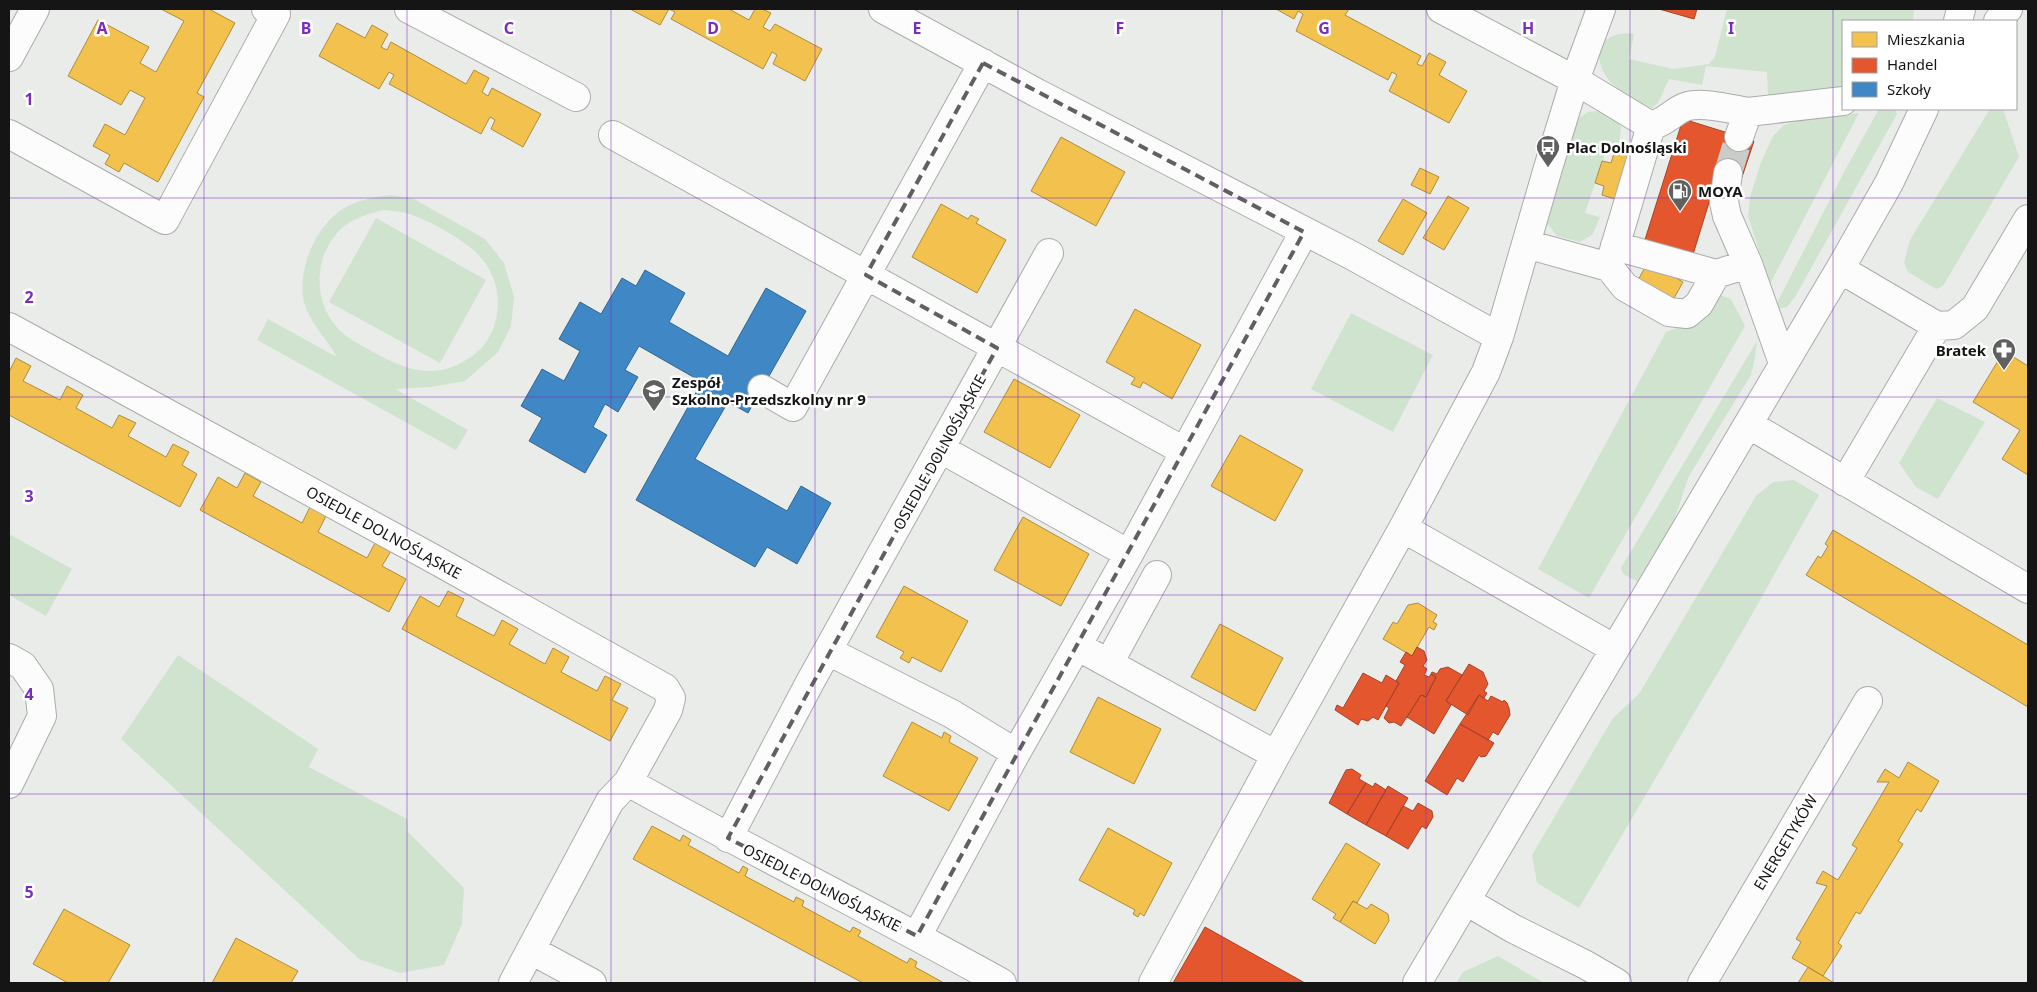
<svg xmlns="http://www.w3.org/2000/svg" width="2037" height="992" font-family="'Noto Sans',sans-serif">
  <rect width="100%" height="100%" fill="#eaecea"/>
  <path fill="#cfe3cf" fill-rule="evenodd" d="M 1727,9 L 1914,9 L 1913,21 L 1843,21 L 1843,89 L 1768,97 L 1767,72 L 1706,66 L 1702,85 L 1669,79 L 1658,103 L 1652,108 C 1635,104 1611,87 1603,71 C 1591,45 1609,31 1634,34 L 1629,59 L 1673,69 L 1709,64 L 1715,57 Z
    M 1879,109 L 1895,109 L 1897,114 L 1795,297 L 1787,307 L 1778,309 L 1776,305 L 1844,172 Z
    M 1990,109 L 2003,109 L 2019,157 L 1943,286 L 1936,289 L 1908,272 L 1904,263 L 1910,240 Z
    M 1599,111 L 1615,118 L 1621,126 L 1619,146 L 1608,145 L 1585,213 L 1600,217 L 1593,234 L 1580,242 L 1557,236 L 1545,221 L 1576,120 L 1588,112 Z
    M 1859,113 L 1770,284 L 1748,216 L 1750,197 L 1761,162 L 1773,136 L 1784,125 L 1809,118 Z
    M 391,195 L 414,199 L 485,239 L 504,263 L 514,297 L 511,326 L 498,352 L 465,381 L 431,387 L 395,389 L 468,430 L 456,450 L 257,340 L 268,319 L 337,357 C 326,338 307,320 303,297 C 299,267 315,228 341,210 C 356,200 374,197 391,195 ZM 383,210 C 391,211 399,211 406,213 C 429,220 468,241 483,260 C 495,275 500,295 497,314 C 495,327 488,344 476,353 C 440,381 412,373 375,353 C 365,347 354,342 345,335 C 312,308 311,257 342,228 C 353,218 369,214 383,210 Z
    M 376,218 L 486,280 L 440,363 L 329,302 Z
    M 1720,295 L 1731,299 L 1745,326 L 1589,598 L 1538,569 L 1666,332 L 1702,318 Z
    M 1351,313 L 1433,355 L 1393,432 L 1311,389 Z
    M 1757,341 L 1755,358 L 1751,375 L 1689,476 L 1672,526 L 1638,582 L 1623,574 L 1621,568 Z
    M 1937,398 L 1985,422 L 1938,499 L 1916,487 L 1899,463 Z
    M 1794,480 L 1819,495 L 1746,625 L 1579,908 L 1537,883 L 1532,855 L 1613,718 L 1639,694 L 1756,496 L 1773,482 Z
    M 9,534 L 72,569 L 46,616 L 9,595 Z
    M 178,655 L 318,749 L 309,767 L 407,819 L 408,832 L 464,888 L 462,924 L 444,965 L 400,973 L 359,959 L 121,739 Z
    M 1498,956 L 1544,983 L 1456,983 L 1463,972 Z"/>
  <path fill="#f2c14e" stroke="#af8d3d" d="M 161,9 L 209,9 L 235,23 L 197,93 L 204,97 L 158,182 L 124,163 L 119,172 L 105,164 L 110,155 L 93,146 L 105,124 L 125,135 L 145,98 L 130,90 L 121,105 L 68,76 L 98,20 L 149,47 L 140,63 L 156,72 L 184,21 Z
    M 630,9 L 729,9 L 749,20 L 755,9 L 762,9 L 771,13 L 763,27 L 770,31 L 775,24 L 822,49 L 805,81 L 773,64 L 777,55 L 772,52 L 763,69 L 671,19 L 675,12 L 669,9 L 660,25 Z
    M 1276,9 L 1349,9 L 1345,15 L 1421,56 L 1417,64 L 1422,66 L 1429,53 L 1446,62 L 1439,75 L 1467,91 L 1449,123 L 1389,91 L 1397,75 L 1392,72 L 1388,80 L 1296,31 L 1303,14 L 1298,11 L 1294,19 Z
    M 337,23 L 365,38 L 372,25 L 388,34 L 381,47 L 387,50 L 391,42 L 466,84 L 474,70 L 489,78 L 482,92 L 488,96 L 492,88 L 541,114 L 523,147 L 491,129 L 495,120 L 490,117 L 481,134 L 389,84 L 394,75 L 389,72 L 379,89 L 319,56 Z
    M 1061,137 L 1125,172 L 1096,226 L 1031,191 Z
    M 1615,150 L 1634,156 L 1621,201 L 1602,195 L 1604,186 L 1595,183 L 1602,161 L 1611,163 Z
    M 1420,168 L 1439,177 L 1430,194 L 1411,185 Z
    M 1448,196 L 1469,208 L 1444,250 L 1423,238 Z
    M 1403,199 L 1427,213 L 1403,255 L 1378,241 Z
    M 941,204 L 968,219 L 971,215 L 979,219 L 976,223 L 1006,240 L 977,293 L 912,257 Z
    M 1648,262 L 1683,282 L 1673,300 L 1638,280 Z
    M 1135,309 L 1201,345 L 1172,399 L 1143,382 L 1140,388 L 1131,384 L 1135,378 L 1106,362 Z
    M 2004,351 L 2028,366 L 2028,475 L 2002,459 L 2020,430 L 1973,402 Z
    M 16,358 L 31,366 L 23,381 L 60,400 L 67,386 L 83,395 L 76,408 L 112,428 L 119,415 L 136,423 L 128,436 L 166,457 L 173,444 L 189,452 L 182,465 L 197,474 L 180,507 L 9,415 L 9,372 Z
    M 1014,379 L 1080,415 L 1050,468 L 984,432 Z
    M 1240,435 L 1303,470 L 1275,521 L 1211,486 Z
    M 245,473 L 261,482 L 253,496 L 302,523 L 310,507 L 326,516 L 318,532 L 367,558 L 375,543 L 391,551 L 382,566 L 406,579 L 389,612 L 200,510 L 218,477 L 237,488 Z
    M 1023,517 L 1089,554 L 1061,606 L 994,570 Z
    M 1833,530 L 2028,645 L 2028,707 L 1806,575 L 1818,556 L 1821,558 L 1828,546 L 1825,544 Z
    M 904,586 L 968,621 L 941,672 L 912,657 L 909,663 L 900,658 L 904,652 L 876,637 Z
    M 448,591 L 464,599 L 456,616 L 494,636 L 502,620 L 518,629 L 509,644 L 545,664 L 553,648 L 569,657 L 561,672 L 597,691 L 605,676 L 621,684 L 612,700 L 628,708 L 610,741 L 402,629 L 420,596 L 439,607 Z
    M 1418,603 L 1437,615 L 1433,622 L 1437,624 L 1434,630 L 1429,627 L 1412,656 L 1383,639 L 1393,622 L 1397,624 L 1408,605 Z
    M 1220,624 L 1283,658 L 1255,711 L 1191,677 Z
    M 1098,697 L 1161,729 L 1134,784 L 1070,752 Z
    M 912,722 L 942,738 L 944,732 L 951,736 L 949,742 L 978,758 L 949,811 L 883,776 Z
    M 1908,762 L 1939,781 L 1921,812 L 1917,809 L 1898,841 L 1903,844 L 1860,914 L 1856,912 L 1838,943 L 1842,946 L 1823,976 L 1792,958 L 1801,942 L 1796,939 L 1827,886 L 1816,883 L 1823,871 L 1838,880 L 1857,848 L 1852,845 L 1889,782 L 1877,782 L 1885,769 L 1899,778 Z
    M 652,826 L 680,841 L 683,835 L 691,840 L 688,845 L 739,873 L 743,866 L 748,869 L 745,876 L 794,902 L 796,897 L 804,901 L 802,906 L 850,932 L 853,927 L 861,931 L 858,936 L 907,963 L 910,958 L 917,962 L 915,967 L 944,983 L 863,983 L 633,859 Z
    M 1108,828 L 1172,863 L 1144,916 L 1140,913 L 1138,917 L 1133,914 L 1135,910 L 1079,880 Z
    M 1346,843 L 1380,864 L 1357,903 L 1353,901 L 1340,922 L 1333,918 L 1336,914 L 1312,899 Z
    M 1353,901 L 1367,909 L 1371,904 L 1388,914 L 1389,921 L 1375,944 L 1340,922 Z
    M 64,909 L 130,945 L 108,983 L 68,983 L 33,964 Z
    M 236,938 L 298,971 L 291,983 L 212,983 Z
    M 1808,967 L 1823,976 L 1834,983 L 1798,983 Z"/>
  <path fill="#e4572e" stroke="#a64326" d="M 1659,9 L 1697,9 L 1694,19 Z
    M 1683,119 L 1754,141 L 1742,177 L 1719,170 L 1691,261 L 1643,246 Z
    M 1417,647 L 1424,651 L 1427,660 L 1423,666 L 1427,669 L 1424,675 L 1429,677 L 1431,674 L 1436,677 L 1426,697 L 1421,695 L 1401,726 L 1394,722 L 1389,723 L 1384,718 L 1389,708 L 1386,706 L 1399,683 L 1396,681 L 1405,665 L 1400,662 L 1406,652 L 1412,656 Z
    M 1469,664 L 1483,672 L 1488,684 L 1484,691 L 1487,693 L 1484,698 L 1479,695 L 1468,715 L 1446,701 Z
    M 1448,667 L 1462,675 L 1446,701 L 1451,705 L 1434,734 L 1407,717 L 1421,695 L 1426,697 L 1436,677 L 1431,674 L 1432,672 L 1437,674 L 1440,669 Z
    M 1363,673 L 1382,683 L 1386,675 L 1399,683 L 1378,720 L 1373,717 L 1368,721 L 1361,719 L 1358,725 L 1335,710 L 1337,705 L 1343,708 Z
    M 1479,695 L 1488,701 L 1491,696 L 1503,702 L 1504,700 L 1507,703 L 1509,708 L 1510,715 L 1498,735 L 1493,732 L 1488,740 L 1460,724 Z
    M 1460,724 L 1494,743 L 1486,756 L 1481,757 L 1479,755 L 1463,782 L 1457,778 L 1447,795 L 1425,781 Z
    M 1352,769 L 1361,775 L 1359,779 L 1366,783 L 1347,814 L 1329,803 L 1346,770 Z
    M 1366,783 L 1373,787 L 1375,783 L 1386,790 L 1366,825 L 1347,814 Z
    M 1388,786 L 1408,798 L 1386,836 L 1366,825 Z
    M 1418,803 L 1432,811 L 1433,817 L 1426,829 L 1422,826 L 1408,849 L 1386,836 L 1403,806 L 1413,811 Z
    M 1205,927 L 1305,983 L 1173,983 Z"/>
  <path fill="#3f88c5" stroke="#326690" d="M 645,270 L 685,293 L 669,322 L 728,356 L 766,288 L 806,311 L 748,413 L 728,402 L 695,459 L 787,511 L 801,486 L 831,503 L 797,564 L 767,547 L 755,567 L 636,500 L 702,382 L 639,346 L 625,370 L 638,377 L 618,412 L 605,404 L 593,427 L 607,435 L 585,473 L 529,441 L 542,418 L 521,406 L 542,369 L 564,381 L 580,351 L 559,339 L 580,302 L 601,314 L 622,278 L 636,286 Z"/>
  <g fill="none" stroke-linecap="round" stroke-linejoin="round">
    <path stroke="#caccca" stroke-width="28" stroke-dasharray="28 14" stroke-linecap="butt" d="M 1728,173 L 1739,137"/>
    <g stroke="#aaacaa" stroke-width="30">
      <path id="minor" d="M 409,9 L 576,97
        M 883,9 L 1037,93 L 1351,255 L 1499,337
        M 1441,9 L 1575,80 L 1651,126 C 1668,121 1672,112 1685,107 C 1701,101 1731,109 1748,112 L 1739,137
        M 1958,21 L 1961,9
        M 1998,21 L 2008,9
        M 9,57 L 35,9
        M 1748,112 L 1843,101
        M 1651,126 L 1609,267 L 1625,287 L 1669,312 L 1687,314 L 1699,304 L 1716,274 L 1748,264
        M 9,134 L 165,220 L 276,14 L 266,9
        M 613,135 L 1184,451
        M 1728,173 L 1724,202 L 1727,216 L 1748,264 L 1783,363
        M 1526,244 L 1609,267
        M 1615,246 L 1716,274
        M 1840,269 L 1937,326 L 1954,325 L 1975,308 L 2028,219
        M 9,327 L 432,558 L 665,688 L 671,698 L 668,710 L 628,782 L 610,801 L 513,983
        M 762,389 L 793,407 L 983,63
        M 1748,424 L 2028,589
        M 941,449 L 1129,554
        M 1845,482 L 1937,326
        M 1403,528 L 1615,649
        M 1077,646 L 1276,755
        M 828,651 L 952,714 L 1016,753
        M 9,658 L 23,666 L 39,689 L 42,716 L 9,784
        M 1109,663 L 1157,575
        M 628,782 C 751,851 878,914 1002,983
        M 728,838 L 809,684 L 1049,253
        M 1466,901 L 1512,928 L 1586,965 L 1617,983
        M 917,936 L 1016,753 L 1129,554 L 1304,232
        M 531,950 L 592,983
        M 1153,983 L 1276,755 L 1403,528 L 1486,372 L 1499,337 L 1548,168 L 1575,80 L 1601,9
        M 1417,983 L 1840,269 L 1889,183 L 1924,109
        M 1702,983 L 1868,701"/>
    </g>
    <use href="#minor" stroke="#fcfcfc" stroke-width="28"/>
  </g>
  <path fill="none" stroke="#5f605f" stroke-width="4" stroke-dasharray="10 6" stroke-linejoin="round" d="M 983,63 L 1304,232 L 917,936 L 728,838 L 997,348 L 866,275 Z"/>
  <path fill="none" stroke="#7b2cbf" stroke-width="1" stroke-opacity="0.55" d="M 204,9 L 204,983M 407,9 L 407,983M 611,9 L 611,983M 815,9 L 815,983M 1018,9 L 1018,983M 1222,9 L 1222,983M 1426,9 L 1426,983M 1630,9 L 1630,983M 1833,9 L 1833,983M 9,198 L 2028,198M 9,397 L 2028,397M 9,595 L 2028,595M 9,794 L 2028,794"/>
  <defs>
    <g id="bus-pin" transform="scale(1.25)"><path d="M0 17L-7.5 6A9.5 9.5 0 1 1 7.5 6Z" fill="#5f605f" stroke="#fff"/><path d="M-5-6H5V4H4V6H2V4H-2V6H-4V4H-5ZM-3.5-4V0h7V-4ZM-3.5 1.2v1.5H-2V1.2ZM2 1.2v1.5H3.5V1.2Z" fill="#fff"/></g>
    <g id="fuel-pin" transform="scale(1.25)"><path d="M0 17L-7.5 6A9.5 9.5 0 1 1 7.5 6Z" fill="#5f605f" stroke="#fff"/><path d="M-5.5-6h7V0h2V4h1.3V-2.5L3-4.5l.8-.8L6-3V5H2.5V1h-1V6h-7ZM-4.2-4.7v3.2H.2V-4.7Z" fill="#fff"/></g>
    <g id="pharmacy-pin" transform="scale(1.25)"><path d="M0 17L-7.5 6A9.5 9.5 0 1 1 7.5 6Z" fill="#5f605f" stroke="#fff"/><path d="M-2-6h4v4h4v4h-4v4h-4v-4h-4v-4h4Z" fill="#fff"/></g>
    <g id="school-pin" transform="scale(1.25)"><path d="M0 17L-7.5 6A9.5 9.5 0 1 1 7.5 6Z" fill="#5f605f" stroke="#fff"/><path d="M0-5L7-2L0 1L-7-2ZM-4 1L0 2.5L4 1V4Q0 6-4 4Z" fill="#fff"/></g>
  </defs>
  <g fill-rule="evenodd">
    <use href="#bus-pin" x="1548" y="147"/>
    <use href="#fuel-pin" x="1680" y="191"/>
    <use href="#pharmacy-pin" x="2004" y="350"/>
    <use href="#school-pin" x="654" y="391"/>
  </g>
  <g text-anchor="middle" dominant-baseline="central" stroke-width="5" stroke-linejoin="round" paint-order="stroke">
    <g font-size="15" font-weight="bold" fill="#141514" stroke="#fff" text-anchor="start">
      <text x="1566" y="147">Plac Dolnośląski</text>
      <text x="1698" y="191">MOYA</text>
      <text x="1986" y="350" text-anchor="end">Bratek</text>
      <text x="672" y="382">Zespół<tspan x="672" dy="17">Szkolno-Przedszkolny nr 9</tspan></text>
    </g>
    <g font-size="15" fill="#141514" stroke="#fff">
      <text transform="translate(939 452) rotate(-61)">OSIEDLE DOLNOŚLĄSKIE</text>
      <text transform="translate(384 532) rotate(29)">OSIEDLE DOLNOŚLĄSKIE</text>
      <text transform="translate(1785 842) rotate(-59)">ENERGETYKÓW</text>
      <text transform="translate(822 887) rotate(27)">OSIEDLE DOLNOŚLĄSKIE</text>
    </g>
  </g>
  <g font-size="16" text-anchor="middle" font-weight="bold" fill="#7b2cbf" stroke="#fff" stroke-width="5" stroke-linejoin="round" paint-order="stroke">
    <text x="102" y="34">A</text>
    <text x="306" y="34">B</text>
    <text x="509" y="34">C</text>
    <text x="713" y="34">D</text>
    <text x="917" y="34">E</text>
    <text x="1120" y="34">F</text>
    <text x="1324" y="34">G</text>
    <text x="1528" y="34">H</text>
    <text x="1731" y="34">I</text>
    <text x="29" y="105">1</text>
    <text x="29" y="303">2</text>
    <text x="29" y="502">3</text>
    <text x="29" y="700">4</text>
    <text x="29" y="898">5</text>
  </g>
  <rect width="2037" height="992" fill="none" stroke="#141514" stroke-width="20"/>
  <rect x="1842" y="20" width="175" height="90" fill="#ffffff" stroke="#a1a1a1"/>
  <rect x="1852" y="32" width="25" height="15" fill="#f2c14e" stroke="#a1a1a1"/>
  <text x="1887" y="45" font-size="15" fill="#141514">Mieszkania</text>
  <rect x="1852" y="58" width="25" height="15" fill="#e4572e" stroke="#a1a1a1"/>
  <text x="1887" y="70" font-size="15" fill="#141514">Handel</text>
  <rect x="1852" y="82" width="25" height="15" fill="#3f88c5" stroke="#a1a1a1"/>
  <text x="1887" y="95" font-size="15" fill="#141514">Szkoły</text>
</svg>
